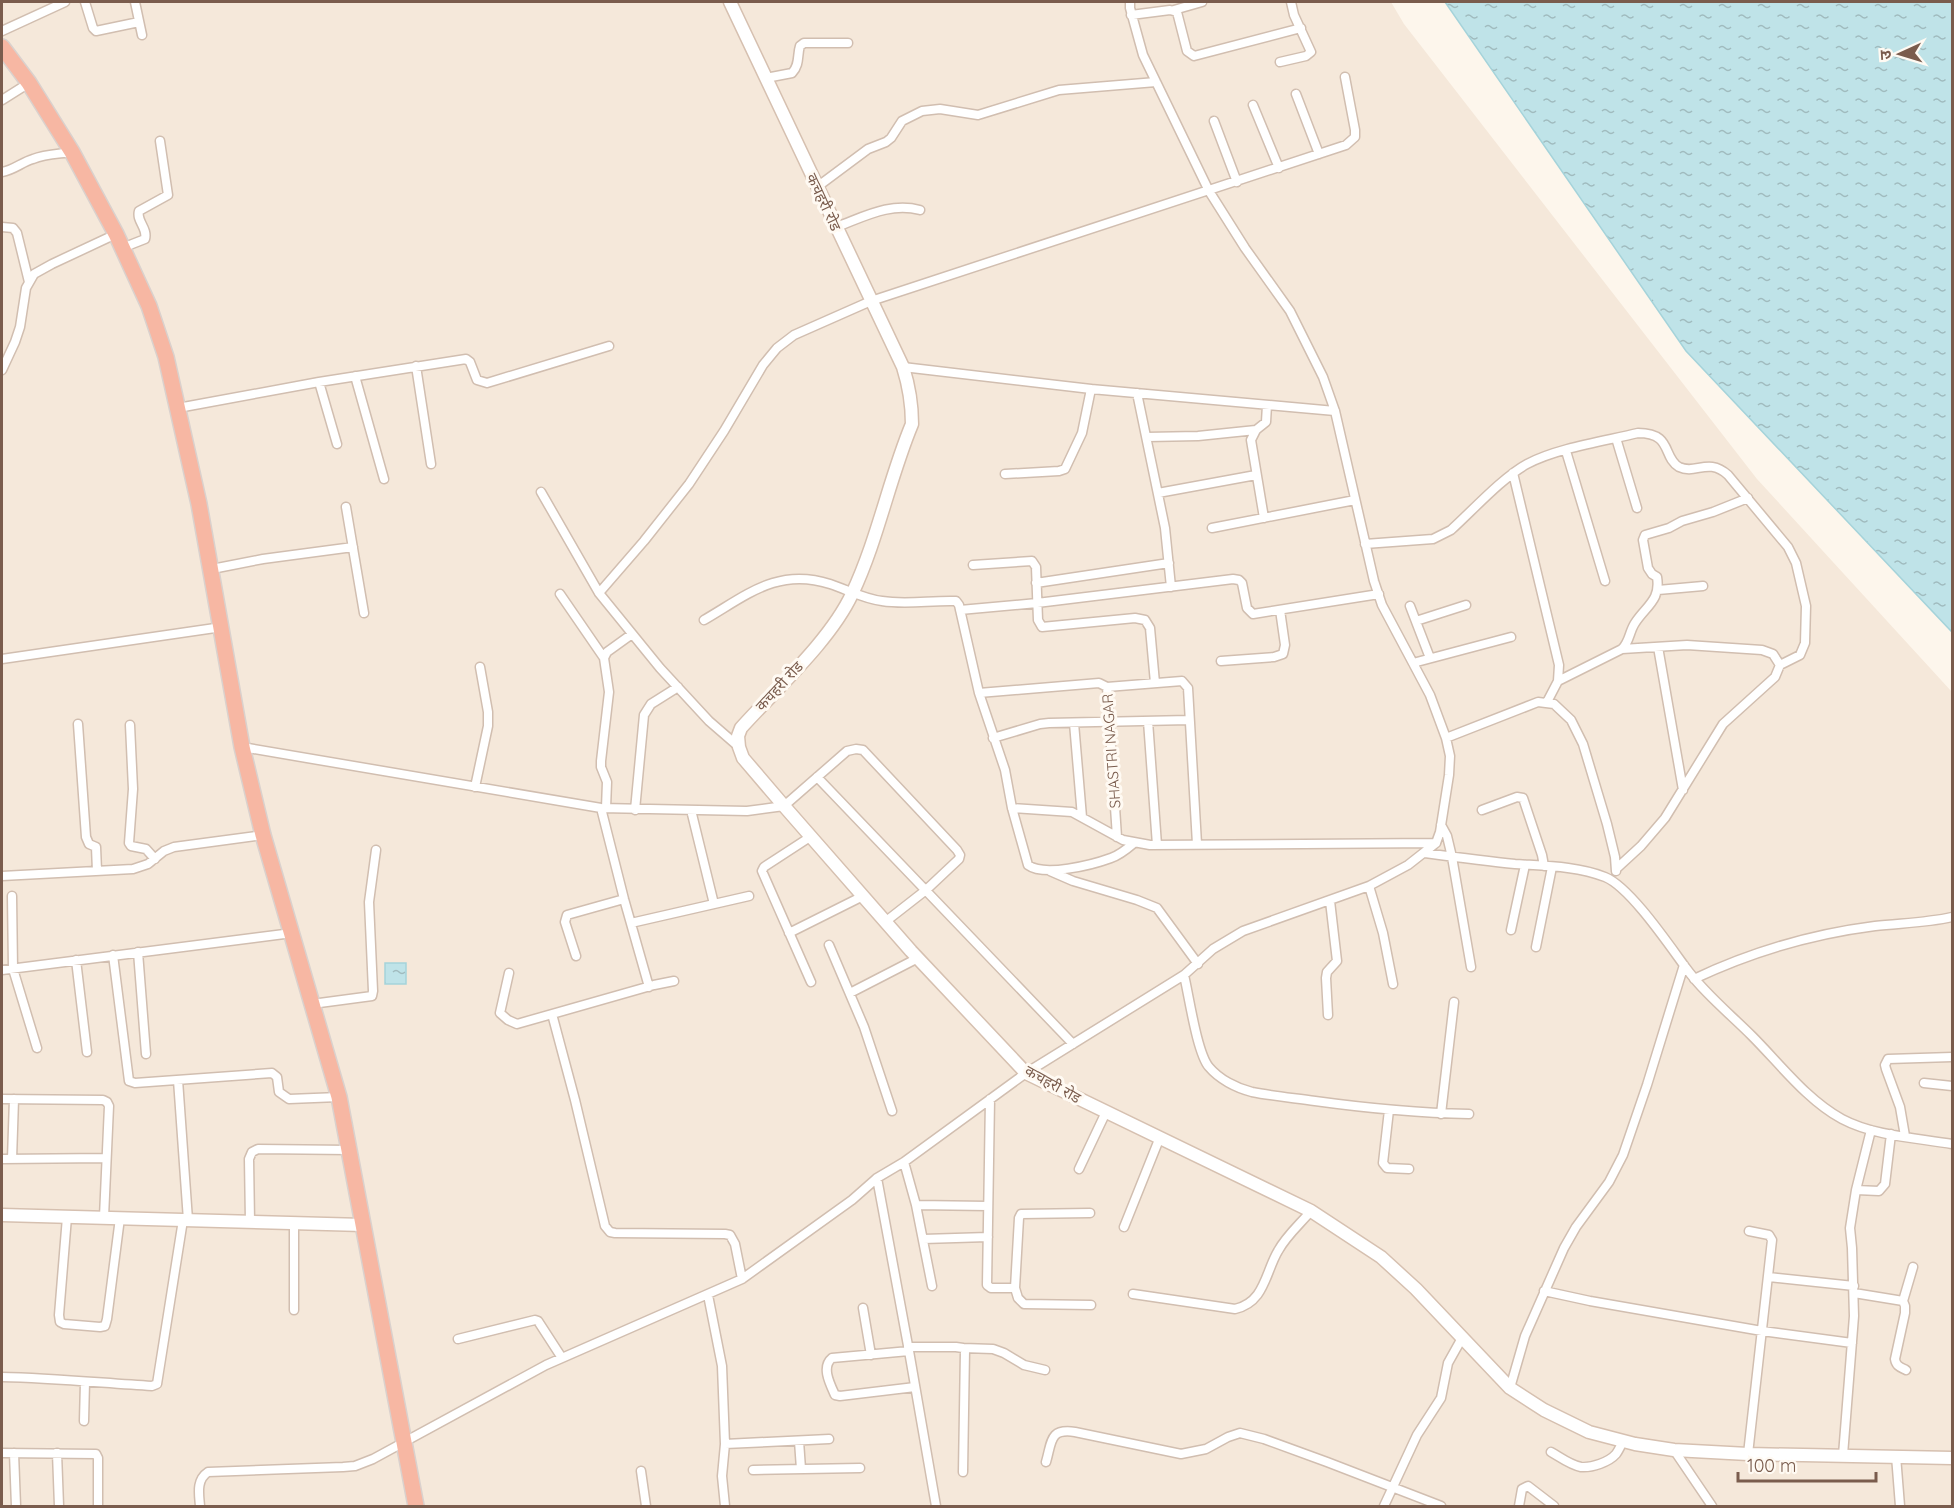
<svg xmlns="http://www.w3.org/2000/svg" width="1954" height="1508" font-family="Quicksand,'Noto Sans Devanagari',sans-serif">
  <defs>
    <pattern id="water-ripples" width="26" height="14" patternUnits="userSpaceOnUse" patternTransform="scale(1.5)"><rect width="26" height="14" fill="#bfe3e8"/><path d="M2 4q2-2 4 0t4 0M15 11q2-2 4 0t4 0" fill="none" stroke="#a0bbbe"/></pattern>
  </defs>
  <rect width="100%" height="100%" fill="#fdf6ec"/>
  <path fill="#f5e8da" d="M 2,2 L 1391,2 L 1404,24 L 1757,479 L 1952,692 L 1952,1506 L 2,1506 Z"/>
  <path fill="url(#water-ripples)" stroke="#a5d3da" stroke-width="1.5" d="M 1445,2 L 1952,2 L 1952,632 L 1686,351 Z
    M 385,963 L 406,963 L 406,984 L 385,984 Z"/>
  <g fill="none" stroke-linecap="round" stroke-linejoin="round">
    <g stroke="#d1beb0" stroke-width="11">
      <path id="street" d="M 85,2 L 93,28 L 96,31 L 139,22
        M 135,2 L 142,35
        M 1174,10 L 1202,2
        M 1131,15 L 1170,10 L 1177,12 L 1187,51 L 1194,56 L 1301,28
        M 2,31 L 65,2
        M 1280,62 L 1306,56 L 1311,52 L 1294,15 L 1291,2
        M 766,78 L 792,73 C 800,65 797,55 800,46 L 804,43 L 848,43
        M 1296,94 L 1319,154
        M 2,100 L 29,83
        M 1253,105 L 1279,168
        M 1214,121 L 1237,182
        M 2,172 C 14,170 22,162 33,159 C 45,154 59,154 72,152
        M 817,187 L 868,149 L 886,142 L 891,138 L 902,121 L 922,111 L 940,109 L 978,115 L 1059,90 L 1156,82
        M 2,227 L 13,228 L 17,233 L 29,282
        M 836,227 C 864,217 890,202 920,210
        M 122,248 L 145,239 C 148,228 136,221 139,211 L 168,195 L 160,141
        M 416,366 L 431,464
        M 903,367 L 1091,389 L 1335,411
        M 2,370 L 15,342 L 20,327 L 26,288 L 34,274 L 52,264 L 116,234
        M 355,376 L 384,479
        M 319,382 L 337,444
        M 1137,393 L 1165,528 L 1171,587
        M 178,408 L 319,382 L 466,359 L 470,362 L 477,380 L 487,383 L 609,346
        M 1147,437 L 1198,436 L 1256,430
        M 1616,438 L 1637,508
        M 1566,451 L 1605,581
        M 1513,473 L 1559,665 L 1558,681 L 1547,702
        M 1005,474 L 1059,471 L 1065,469 L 1082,433 L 1091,389
        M 541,492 L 599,593 L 660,668 L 709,721 L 739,747
        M 1158,493 L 1256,475
        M 346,507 L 364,613
        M 1264,518 L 1251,440 L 1256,430 L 1266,422 L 1267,405
        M 1212,528 L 1355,500
        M 1365,544 L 1433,539 L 1451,530 C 1472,511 1503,477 1527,464 C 1557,448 1605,441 1638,433 C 1673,433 1662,457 1679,467 C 1696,475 1708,457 1728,475 L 1788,547 L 1796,563 L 1806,606 L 1805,643 L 1800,655 L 1780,665
        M 973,565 L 1032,561 L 1036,567 L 1038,620 L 1042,627 L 1135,618 L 1145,620 L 1150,628 L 1155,683
        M 212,569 L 263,559 L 353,547
        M 1036,583 L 1169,563
        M 1658,590 L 1703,586
        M 599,593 L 644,541 L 689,484 L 724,431 L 763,365 L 777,348 L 794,335 L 871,301 L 1346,145 L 1355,137 L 1355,130 L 1345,77
        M 560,594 L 604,658
        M 1410,606 L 1430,658
        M 960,610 L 1037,603 L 1233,579 L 1239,580 L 1242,583 L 1247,608 L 1253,614 L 1379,594
        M 704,620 C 747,595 778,567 830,584 C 848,590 864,599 882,601 C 907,605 931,600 956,601 L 959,605 L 979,693 L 1005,770 L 1012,808 L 1028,865 C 1044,877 1092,865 1111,858 C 1120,855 1127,849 1134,843
        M 1416,621 L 1466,605
        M 1658,647 L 1683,790
        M 2,659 L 222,627
        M 1221,661 L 1274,657 L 1283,654 L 1285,645 L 1280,610
        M 1413,663 L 1511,637
        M 1558,681 L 1622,649 C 1630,641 1629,632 1635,623 C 1646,606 1661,600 1657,577 L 1652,574 L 1648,568 L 1643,540 L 1645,535 L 1669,528 L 1682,521 L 1713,512 L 1748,498
        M 1107,687 L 1182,681 L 1188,688 L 1197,844
        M 979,693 L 1099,683 L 1107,687 L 1117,837
        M 1148,721 L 1157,845
        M 1074,723 L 1082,817
        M 78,724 L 86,837 L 89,844 L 96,847 L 97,871
        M 130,725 L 133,789 L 129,843 L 131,846 L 146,849 L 155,859
        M 993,738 L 1040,724 L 1049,723 L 1189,720
        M 1446,738 L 1538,702 L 1554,704 L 1571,720 L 1583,744 L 1607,824 L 1615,857 L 1616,871
        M 242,747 L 601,808 L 747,811 L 784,806 L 847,751 L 856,749 L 863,750 L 957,850 L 960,855 L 959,859 L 926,890 L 885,922
        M 817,777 L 1073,1044
        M 475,787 L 488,726 L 488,712 L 480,667
        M 601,808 L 624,899 L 649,987
        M 606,808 L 607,782 L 601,767 L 601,761 L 609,692 L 604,658 L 607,652 L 632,634
        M 1012,808 L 1072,812 L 1123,840 L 1150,845 L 1436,843
        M 635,810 L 644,715 L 651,704 L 678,687
        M 691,810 L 714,904
        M 1482,810 L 1517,797 L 1523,798 L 1542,855 L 1544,866
        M 1441,825 L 1447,836 L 1452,857 L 1471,967
        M 810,837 L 764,867 L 762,871 L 811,982
        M 1425,853 C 1455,857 1485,861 1515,864 C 1545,866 1577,866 1605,877 C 1630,887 1669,945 1686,968 C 1704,993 1730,1014 1752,1036 C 1780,1064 1807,1100 1842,1119 C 1874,1136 1917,1138 1952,1144
        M 1616,869 L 1641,846 L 1665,818 L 1723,724 L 1775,677 L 1780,665 L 1773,654 L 1762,650 L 1687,645 L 1622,649
        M 1050,871 L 1073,881 L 1137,900 L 1157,908 L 1198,964
        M 2,876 L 133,869 L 148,864 L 164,851 L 174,847 L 263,835
        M 1369,886 L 1383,933 L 1393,984
        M 12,896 L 13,969 L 37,1048
        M 631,923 L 749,896
        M 1511,930 L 1525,865
        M 789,933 L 863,896
        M 829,945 L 864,1027 L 892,1111
        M 1536,947 L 1552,867
        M 138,952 L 146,1054
        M 113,955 L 129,1081 L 135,1083 L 272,1073 L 277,1077 L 279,1092 L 289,1099 L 339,1097
        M 576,956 L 565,922 L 567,915 L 624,899
        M 76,960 L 87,1052
        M 2,970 L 292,933
        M 509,973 L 500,1013 L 508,1020 L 517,1024 L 654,985 L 674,981
        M 1184,975 C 1189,996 1197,1053 1209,1067 C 1219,1079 1236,1088 1252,1092 C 1272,1096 1294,1098 1315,1101 C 1366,1108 1418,1113 1469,1114
        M 1694,979 C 1751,952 1812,934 1875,926 C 1901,923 1926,923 1952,917
        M 850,993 L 918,958
        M 312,1004 L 372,996 L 373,991 L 369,902 L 376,850
        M 552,1014 L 575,1100 L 605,1226 L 610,1232 L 615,1233 L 725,1234 L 730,1235 L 735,1244 L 742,1279
        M 1328,1015 L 1326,978 L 1327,972 L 1337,961 L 1330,901
        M 178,1080 L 188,1220
        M 1924,1083 L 1952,1086
        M 2,1099 L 103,1100 L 107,1102 L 109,1106 L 104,1217
        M 990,1099 L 987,1285 L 991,1288 L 1015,1288
        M 1389,1110 L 1383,1163 L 1387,1168 L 1409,1169
        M 1441,1114 L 1454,1002
        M 1905,1136 L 1900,1107 L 1886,1069 L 1885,1065 L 1888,1059 L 1952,1057
        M 2,1159 L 106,1158
        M 12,1159 L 14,1099
        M 904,1162 L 916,1205 L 932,1286
        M 1079,1169 L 1106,1112
        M 877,1178 L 909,1351 L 936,1506
        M 1856,1190 L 1879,1191 L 1885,1184 L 1891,1134
        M 916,1205 L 988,1206
        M 1090,1213 L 1021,1214 L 1019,1218 L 1015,1288 L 1018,1298 L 1024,1304 L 1091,1305
        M 67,1217 L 59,1315 L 60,1322 L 64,1324 L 100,1327 L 105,1326 L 107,1319 L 120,1218
        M 250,1222 L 249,1159 L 252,1152 L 258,1149 L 350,1150
        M 1124,1227 L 1160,1137
        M 923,1239 L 988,1237
        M 1769,1277 L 1854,1286
        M 1544,1291 L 1590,1301 L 1762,1331 L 1852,1343
        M 1854,1293 L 1903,1301 L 1905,1306 L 1905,1313 L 1895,1359 C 1896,1366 1900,1367 1906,1370
        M 1133,1294 L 1235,1309 C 1265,1302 1265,1273 1278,1251 C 1286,1236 1300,1224 1311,1211
        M 708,1295 L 722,1366 L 725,1444 L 829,1439
        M 1903,1301 L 1913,1267
        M 863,1308 L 871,1355
        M 294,1310 L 294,1223
        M 458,1339 L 535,1320 L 538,1321 L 562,1358
        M 908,1347 L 956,1347 L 963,1348 L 965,1350 L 963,1472
        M 963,1348 L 993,1349 L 1004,1353 L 1024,1365 L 1045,1370
        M 909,1351 L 832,1358 C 821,1367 830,1384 835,1395 L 840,1396 L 915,1387
        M 2,1377 C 52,1378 102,1383 152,1386 L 157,1384 L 183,1220
        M 1510,1388 L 1525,1336 L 1564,1248 L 1576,1227 L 1609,1182 L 1623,1155 L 1647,1085 L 1684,965
        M 84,1421 L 85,1382
        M 799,1441 L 801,1469
        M 725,1444 L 722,1476 L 725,1506
        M 1674,1450 L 1712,1506
        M 1551,1452 C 1560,1457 1570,1465 1581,1467 C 1592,1468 1609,1462 1616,1454 C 1619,1450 1621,1445 1623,1441
        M 2,1453 L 96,1454 L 98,1458 L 98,1506
        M 14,1453 L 16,1506
        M 57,1453 L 59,1506
        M 1748,1454 L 1772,1240 L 1769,1235 L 1749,1231
        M 1843,1455 L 1854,1316 L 1852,1248 L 1850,1228 L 1856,1190 L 1871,1130
        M 1896,1456 L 1900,1506
        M 1046,1462 C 1052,1442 1049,1428 1075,1432 L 1181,1454 L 1206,1449 L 1228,1437 L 1240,1433 L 1264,1439 L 1327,1462 L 1441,1506
        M 753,1470 L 860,1468
        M 641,1471 L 646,1506
        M 200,1506 C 199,1494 196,1480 208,1472 L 343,1467 L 355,1466 L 373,1459 L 546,1365 L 742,1279 L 852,1200 L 877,1178 L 904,1162 L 1026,1073 L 1184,975 L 1213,949 L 1243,931 L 1369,886 L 1408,865 L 1436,843 L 1440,832 L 1449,775 L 1450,756 L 1446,738 L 1430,695 L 1382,605 L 1374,581 L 1335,411 L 1323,377 L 1290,311 L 1245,248 L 1209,191 L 1143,55 L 1130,8 L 1130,2
        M 1384,1506 L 1417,1435 L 1441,1398 L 1448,1363 L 1462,1338
        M 1519,1506 L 1522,1489 L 1528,1486 L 1554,1506"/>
    </g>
    <g stroke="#d6c0b0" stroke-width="15">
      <path id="secondary" d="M 730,2 L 903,367 C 909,386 912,404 912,424 C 889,479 878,539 852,594 C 830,641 776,689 741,728 L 738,736 L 739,747 L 743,758 L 784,806 L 911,951 L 1026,1073 L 1311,1211 L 1381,1257 L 1416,1289 L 1510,1388 L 1544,1410 L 1589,1432 L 1635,1444 L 1674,1450 L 1748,1454 L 1952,1458
        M 2,1215 L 363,1225"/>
    </g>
    <g stroke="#dad1cd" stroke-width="18">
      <path id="highway" d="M 2,47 L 29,83 L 72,152 L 116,234 L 149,306 L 166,357 L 199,504 L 242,747 L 263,835 L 339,1097 L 416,1506"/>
    </g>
    <use href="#street" stroke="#fff" stroke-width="8"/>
    <use href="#secondary" stroke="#fff" stroke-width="12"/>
    <use href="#highway" stroke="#f7b7a3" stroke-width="15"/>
  </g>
  <g text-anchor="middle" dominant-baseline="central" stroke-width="6" stroke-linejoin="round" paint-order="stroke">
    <g font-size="15" fill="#7a5c4d" stroke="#fffaf3">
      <text transform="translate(824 202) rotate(65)">कचहरी रोड</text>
      <text transform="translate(779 686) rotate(-47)">कचहरी रोड</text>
      <text transform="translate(1111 751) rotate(-94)">SHASTRI NAGAR</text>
      <text transform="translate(1053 1084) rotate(29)">कचहरी रोड</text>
    </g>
  </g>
  <rect width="1954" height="1508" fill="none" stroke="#7a5c4d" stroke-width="6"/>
  <g transform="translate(1900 54) rotate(266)" stroke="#fffaf3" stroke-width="4.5" paint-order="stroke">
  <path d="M0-4.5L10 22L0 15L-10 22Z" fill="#7a5c4d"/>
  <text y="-9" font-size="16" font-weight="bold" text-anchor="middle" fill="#7a5c4d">उ</text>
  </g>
  <path d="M1738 1472v9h138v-9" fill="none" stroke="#7a5c4d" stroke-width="3"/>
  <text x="1747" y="1472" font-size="18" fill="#7a5c4d" stroke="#fffaf3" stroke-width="4.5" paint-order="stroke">100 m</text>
</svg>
